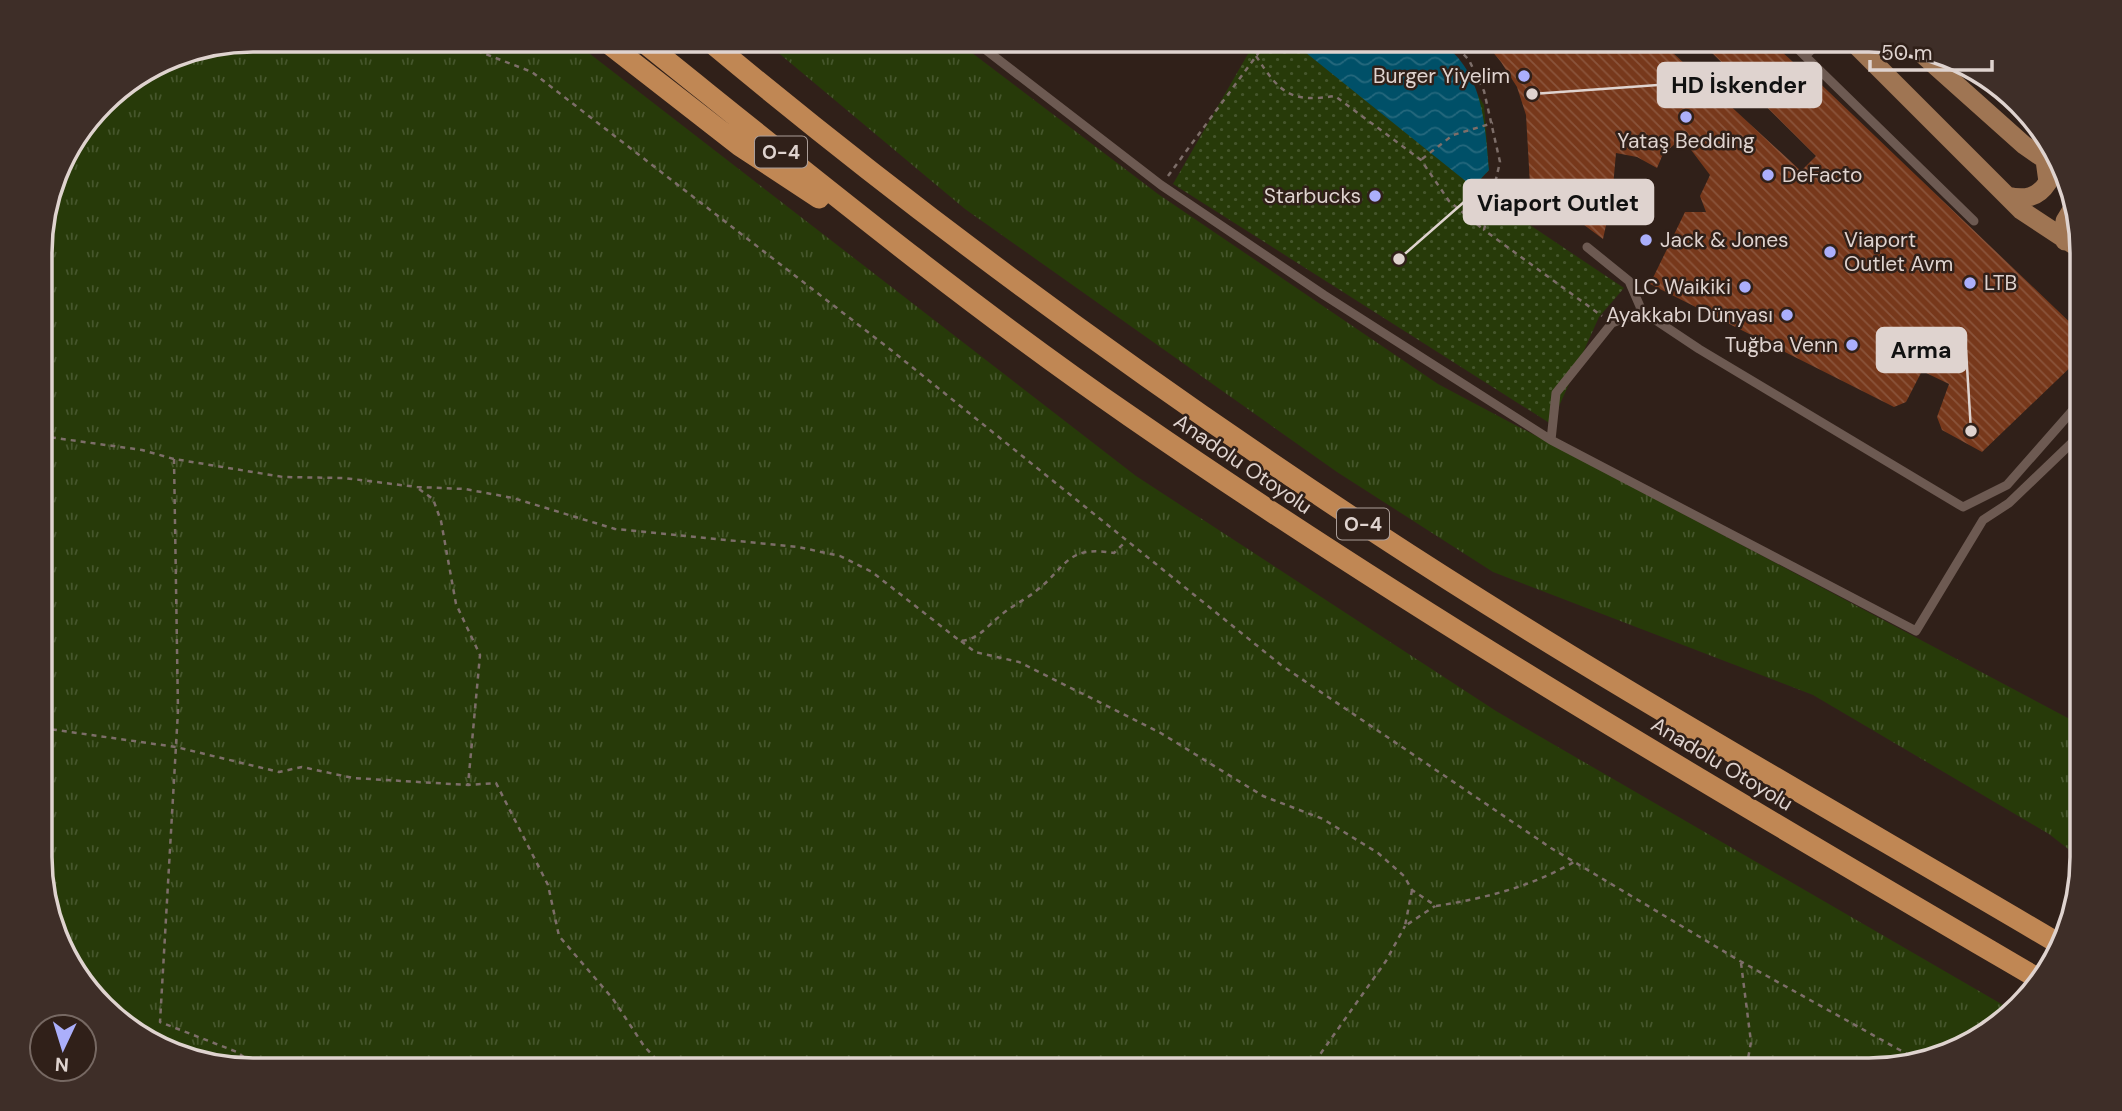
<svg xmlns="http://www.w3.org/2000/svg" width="2122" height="1111" font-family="'DM Sans',sans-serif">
  <defs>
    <pattern id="grass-tufts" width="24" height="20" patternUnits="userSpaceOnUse" patternTransform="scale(1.75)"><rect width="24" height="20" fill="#273a09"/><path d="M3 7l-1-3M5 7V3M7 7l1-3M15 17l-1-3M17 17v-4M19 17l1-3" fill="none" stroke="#46562c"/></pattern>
    <pattern id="park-dots" width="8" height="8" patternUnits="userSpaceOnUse" patternTransform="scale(1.75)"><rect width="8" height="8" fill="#273a09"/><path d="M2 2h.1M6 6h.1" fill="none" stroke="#46562c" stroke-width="1.8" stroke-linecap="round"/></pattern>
    <pattern id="water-waves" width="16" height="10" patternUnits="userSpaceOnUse" patternTransform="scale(1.75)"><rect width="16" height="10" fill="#005068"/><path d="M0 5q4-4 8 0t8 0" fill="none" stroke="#25687d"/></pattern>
    <pattern id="building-back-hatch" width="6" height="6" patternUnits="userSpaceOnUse" patternTransform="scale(1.75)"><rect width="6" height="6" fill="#77381b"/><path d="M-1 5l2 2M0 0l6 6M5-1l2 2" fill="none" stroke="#8a543b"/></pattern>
  </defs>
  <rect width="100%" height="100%" fill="#302019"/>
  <path fill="url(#grass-tufts)" d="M 254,40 L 572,40 L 1136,476 L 1496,711 L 2010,1009 L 1987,1035 L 1882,1070 L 254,1071 L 159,1049 L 76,976 L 42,886 L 41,239 L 62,159 L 113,93 L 172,56 Z
    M 763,40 L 955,40 L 1158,194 L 1438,384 L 2081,725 L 2081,859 L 2049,834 L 1813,695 L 1493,572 L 1337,472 L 965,209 Z"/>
  <path fill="url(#park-dots)" d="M 1256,40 L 1436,40 L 1449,48 L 1484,105 L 1489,170 L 1473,187 L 1624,288 L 1599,317 L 1551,424 L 1173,184 Z"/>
  <path fill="url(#water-waves)" d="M 1294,40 L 1437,40 C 1483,68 1485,123 1489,170 L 1473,187 L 1305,52 Z"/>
  <path fill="url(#building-back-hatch)" d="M 1483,40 L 1659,40 L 1801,171 L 1816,156 L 1699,40 L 1769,40 L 1805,73 L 1807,71 L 2080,332 L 2080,358 L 1982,452 L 1942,430 L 1937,417 L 1949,384 L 1922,371 L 1906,402 L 1894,407 L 1650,284 L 1685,212 L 1706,212 L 1700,196 L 1710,175 L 1682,138 L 1663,154 L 1657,168 L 1637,157 L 1616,153 L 1612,198 L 1603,239 L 1530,185 L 1526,115 L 1517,87 L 1501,62 Z"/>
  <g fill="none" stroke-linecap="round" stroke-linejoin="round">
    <path stroke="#7d6e69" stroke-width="2.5" stroke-dasharray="5 5" stroke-linecap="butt" d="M 449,40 L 532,72 L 891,350 L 1281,665 L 1551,848 L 1740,961 L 1916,1059
      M 1450,40 L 1469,60 L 1484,91 L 1500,162 L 1484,230 L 1602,316
      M 1256,56 C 1280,93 1290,103 1335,96 L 1421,160 L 1449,201 L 1484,230
      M 167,60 L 182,54
      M 1422,159 L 1453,135 L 1493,123
      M 1168,176 L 1268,40
      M 41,436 L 142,450 L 174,459 L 283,477 L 344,478 L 417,487 L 465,489 L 513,498 L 615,529 L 798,547 L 840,556 L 872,572 L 960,641 C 978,640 986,627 1000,616 C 1011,606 1025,600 1036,591 C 1068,566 1066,545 1114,553 L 1126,541
      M 174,459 L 178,711 L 160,1022 L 237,1052 L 262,1071
      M 419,489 L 433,499 L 441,521 L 456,604 L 480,655 L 468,785
      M 961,641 L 975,652 L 1019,662 L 1159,732 L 1263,796 L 1323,819 L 1378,853 L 1404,876 L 1412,890 L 1436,906 C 1486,898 1530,887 1574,862
      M 42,728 L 176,747 L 279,772 L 302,767 L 353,778 L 468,785 L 496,783 L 548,885 L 559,936 L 613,999 L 644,1046 L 667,1071
      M 1412,890 L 1405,926 L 1435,906
      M 1741,963 L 1751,1042 L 1746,1070
      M 1309,1070 L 1386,961 L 1405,926"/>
    <path stroke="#6d5a52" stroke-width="9" d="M 973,40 L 1161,185 L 1324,295 L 1551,440 L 1916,631 L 1983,520 L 2009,503 L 2081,434
      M 1789,40 L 1805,56 L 1822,40
      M 1805,56 L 1974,221
      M 1587,247 L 1629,281 L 1642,311
      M 1551,440 L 1556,393 L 1612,323 L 1642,311 L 1699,349 L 1963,507 L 2007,485 L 2080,402"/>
    <path stroke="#9f7553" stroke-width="19" d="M 1851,40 L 2021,210 L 2080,249
      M 1921,53 L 2024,145 L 2059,169
      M 2007,196 C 2025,200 2038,198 2048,182 L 2045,160
      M 2065,241 L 2065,221 L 2073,208"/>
    <path stroke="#c08754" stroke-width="21" d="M 604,40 L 740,146 L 819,198
      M 641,40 C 802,169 961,300 1131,417 C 1423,619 1730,798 2037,978
      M 708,40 C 920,217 1142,379 1373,531 C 1597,678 1831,809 2061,945"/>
  </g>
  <g fill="#abaffb" stroke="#302019" stroke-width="2.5">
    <circle cx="1524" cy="76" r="7"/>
    <circle cx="1686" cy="117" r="7"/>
    <circle cx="1768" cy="175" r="7"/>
    <circle cx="1375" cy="196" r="7"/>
    <circle cx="1646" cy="240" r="7"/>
    <circle cx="1830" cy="252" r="7"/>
    <circle cx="1970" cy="283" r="7"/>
    <circle cx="1745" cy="287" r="7"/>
    <circle cx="1787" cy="315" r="7"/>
    <circle cx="1852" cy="345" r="7"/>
  </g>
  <g text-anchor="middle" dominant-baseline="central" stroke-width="5" stroke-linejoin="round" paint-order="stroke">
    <g fill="#302019" stroke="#aa9d98" stroke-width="2">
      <rect x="755" y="136.5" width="52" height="31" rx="5"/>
      <rect x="1337" y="508.5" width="52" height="31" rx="5"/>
    </g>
    <g font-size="19" font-weight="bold" fill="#dfd3cf">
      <text x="781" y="152">O-4</text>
      <text x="1363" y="524">O-4</text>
    </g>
    <g font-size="21" fill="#dfd3cf" stroke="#302019" text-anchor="end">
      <text x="1510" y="76">Burger Yiyelim</text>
      <text x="1686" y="141" text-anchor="middle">Yataş Bedding</text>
      <text x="1782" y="175" text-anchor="start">DeFacto</text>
      <text x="1361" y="196">Starbucks</text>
      <text x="1660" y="240" text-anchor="start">Jack &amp; Jones</text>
      <text x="1844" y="240" text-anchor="start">Viaport<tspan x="1844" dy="24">Outlet Avm</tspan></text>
      <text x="1984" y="283" text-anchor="start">LTB</text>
      <text x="1731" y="287">LC Waikiki</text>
      <text x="1773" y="315">Ayakkabı Dünyası</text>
      <text x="1838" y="345">Tuğba Venn</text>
    </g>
    <g font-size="21" fill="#dfd3cf" stroke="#302019">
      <text transform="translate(1243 464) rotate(34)">Anadolu Otoyolu</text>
      <text transform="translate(1722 764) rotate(31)">Anadolu Otoyolu</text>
    </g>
  </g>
  <path d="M0 0H2122V1111H0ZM253 52H1869A201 201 0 0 1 2070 253V857A201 201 0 0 1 1869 1058H253A201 201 0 0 1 52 857V253A201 201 0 0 1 253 52Z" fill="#3e2e28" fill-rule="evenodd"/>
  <path fill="none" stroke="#dfd3cf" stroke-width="3.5" d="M253 52H1869A201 201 0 0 1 2070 253V857A201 201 0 0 1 1869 1058H253A201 201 0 0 1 52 857V253A201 201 0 0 1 253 52Z"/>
  <path fill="none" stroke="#dfd3cf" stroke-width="2.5" d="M1532 94L1658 85M1399 259L1464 202M1971 431L1966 350"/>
  <g fill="#dfd3cf" stroke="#302019" stroke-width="2.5">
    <circle cx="1532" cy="94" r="7"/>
    <circle cx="1399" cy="259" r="7"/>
    <circle cx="1971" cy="431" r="7"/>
  </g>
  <g fill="#dfd3cf" stroke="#dfd3cf" stroke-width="2.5">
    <rect x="1658" y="63" width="163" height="44" rx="7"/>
    <rect x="1464" y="180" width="189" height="44" rx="7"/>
    <rect x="1877" y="328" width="89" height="44" rx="7"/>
  </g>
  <g font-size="23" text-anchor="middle" font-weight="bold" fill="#111">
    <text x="1739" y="93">HD İskender</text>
    <text x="1558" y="211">Viaport Outlet</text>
    <text x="1921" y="358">Arma</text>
  </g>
  <g transform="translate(63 1048) rotate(184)"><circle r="33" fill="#302019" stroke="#766862" stroke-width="2"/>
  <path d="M0-5L12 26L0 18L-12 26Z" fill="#abaffb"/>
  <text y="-10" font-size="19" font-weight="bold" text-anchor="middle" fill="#dfd3cf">N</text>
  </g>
  <path d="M1870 60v10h122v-10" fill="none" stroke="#dfd3cf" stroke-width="3.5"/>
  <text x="1881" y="60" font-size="21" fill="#dfd3cf" stroke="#302019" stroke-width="5" paint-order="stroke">50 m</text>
</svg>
